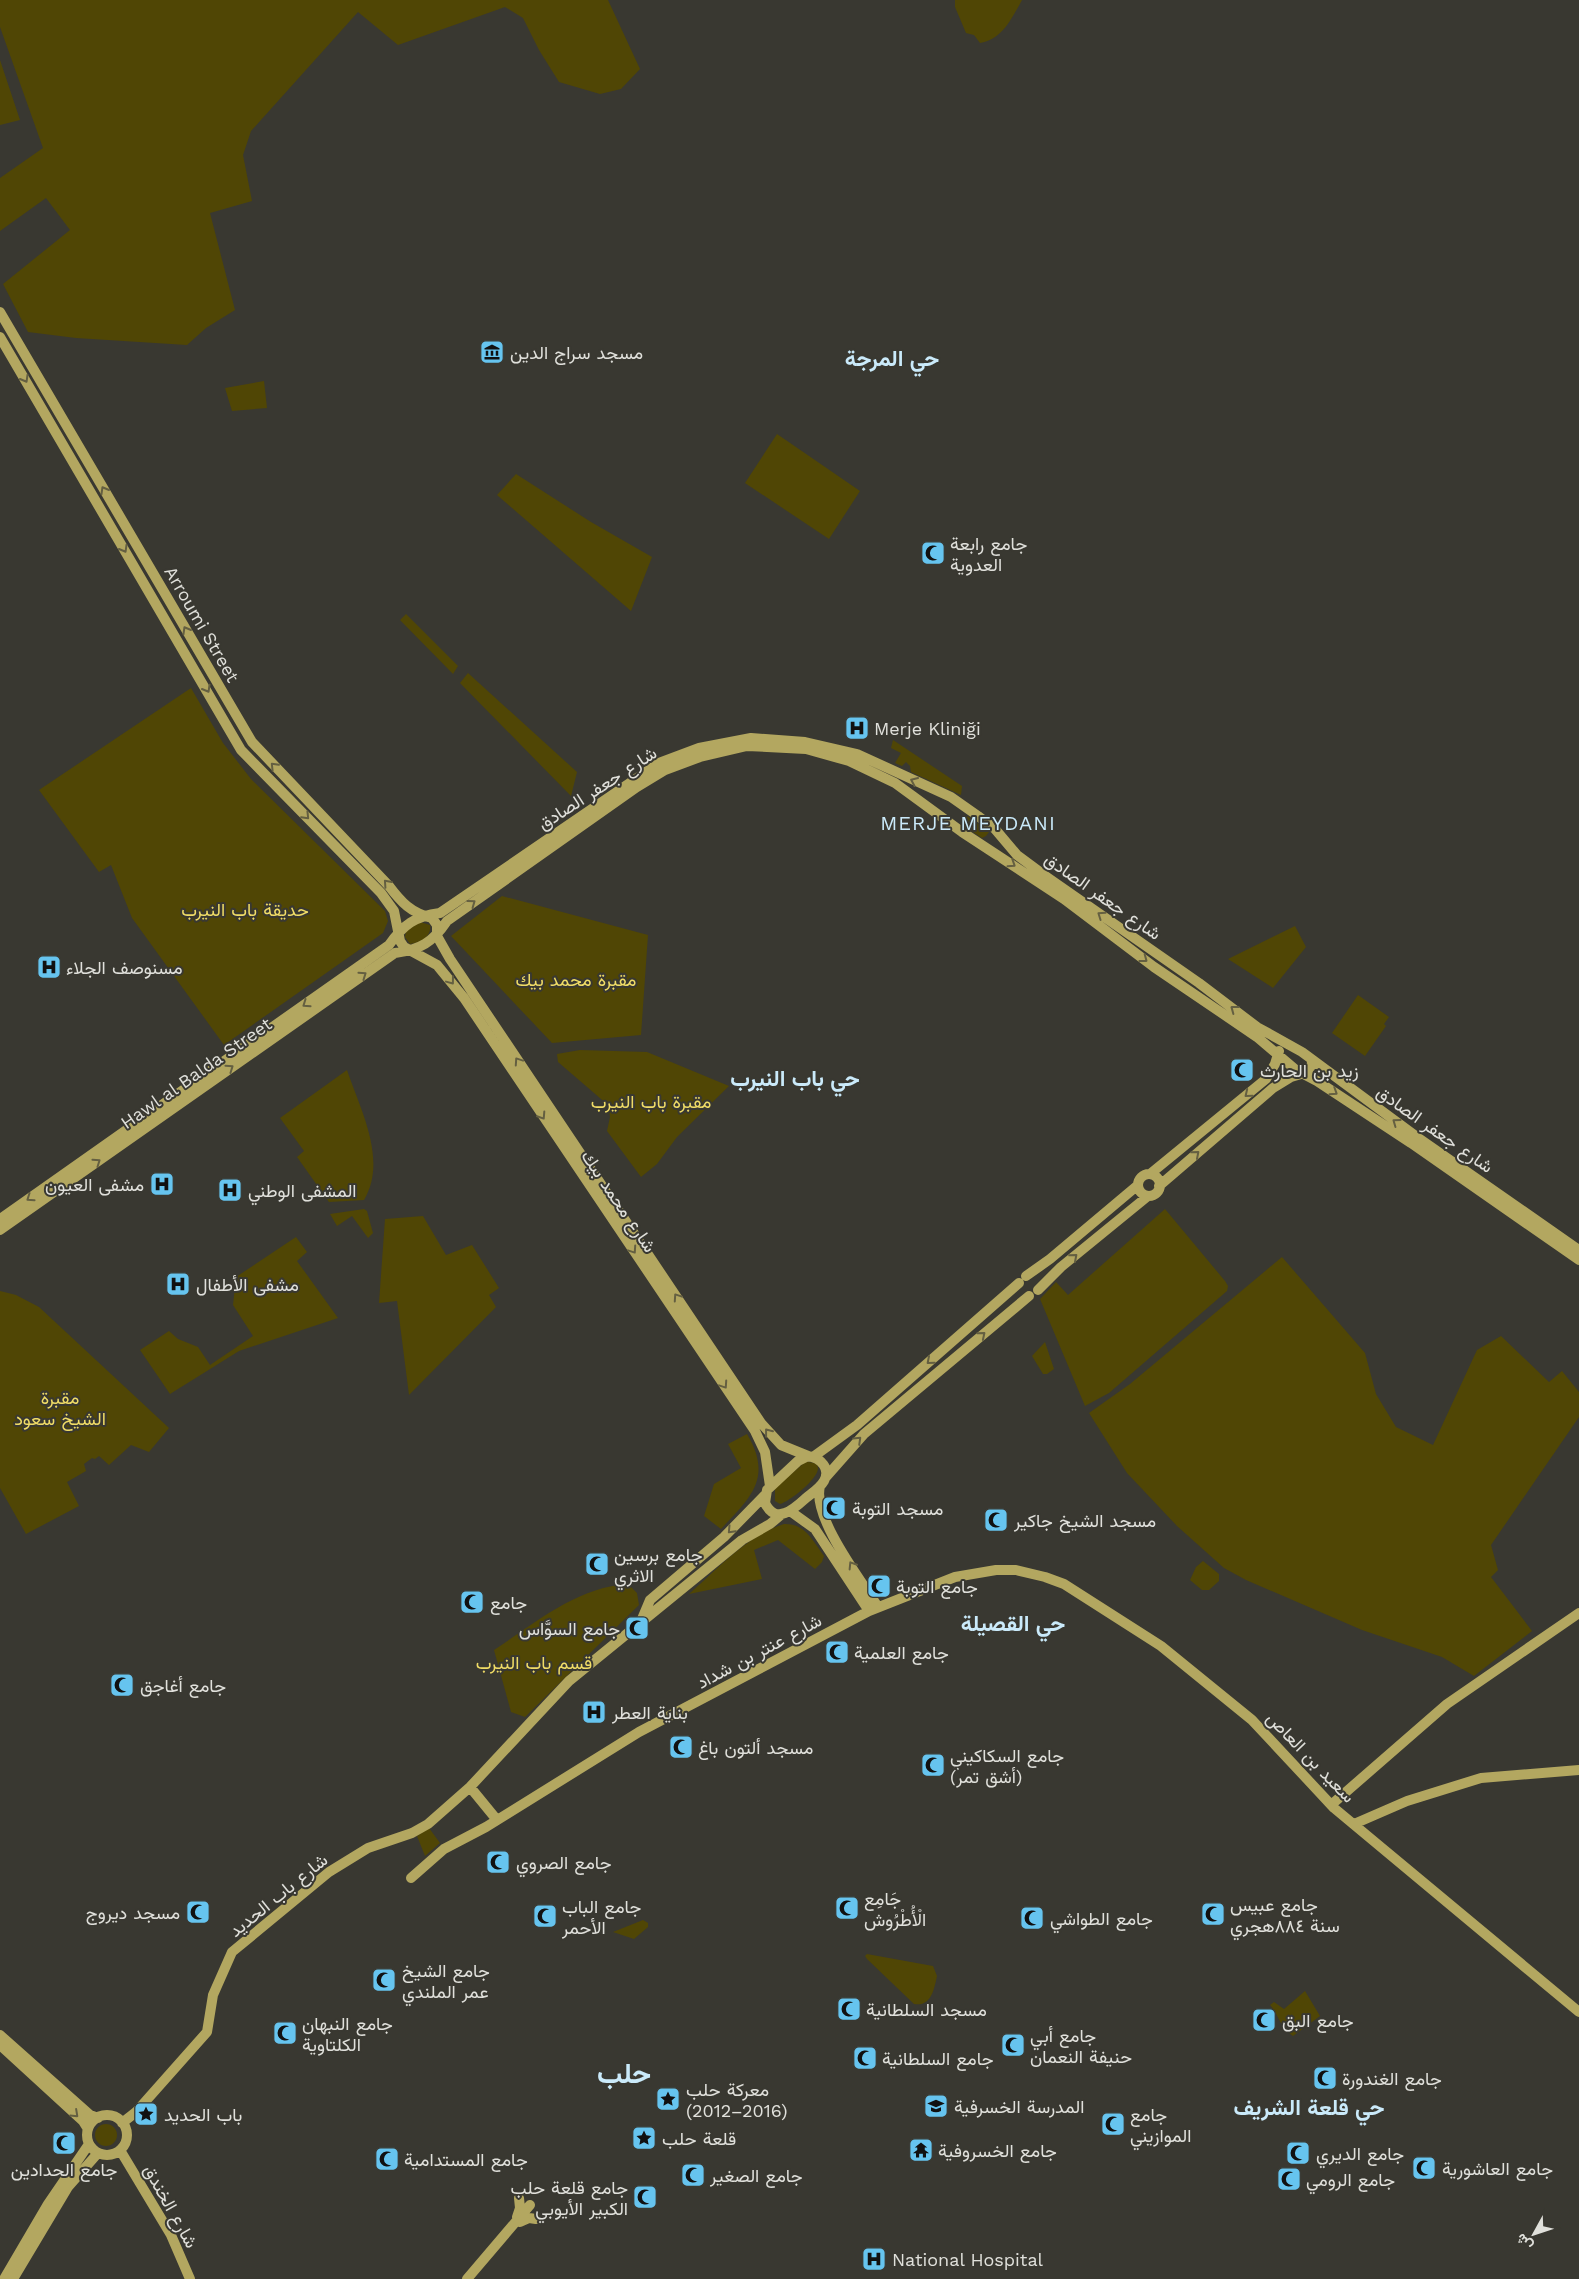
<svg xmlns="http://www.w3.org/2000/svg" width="1579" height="2279" font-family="'Work Sans',Vazirmatn,sans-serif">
  <rect width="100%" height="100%" fill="#393831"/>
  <path fill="#504605" d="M 0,0 L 608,0 L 640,69 L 621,89 L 600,94 L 559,82 L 539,50 L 523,18 L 505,7 L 398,45 L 358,12 L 251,131 L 243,155 L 252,201 L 210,213 L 235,310 L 206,328 L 187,345 L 76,338 L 28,332 L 3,284 L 70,230 L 46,198 L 0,231 L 0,178 L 43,148 L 0,27 Z
    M 955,0 L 1022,0 C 1012,18 1002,40 980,43 L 974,35 L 966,33 L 955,7 Z
    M 0,60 L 20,120 L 0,125 Z
    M 264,381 L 267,408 L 232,411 L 225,388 Z
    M 777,434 L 860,491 L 829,539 L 745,483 Z
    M 516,474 L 591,522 L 652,557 L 631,611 L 497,495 Z
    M 406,614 L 458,666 L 453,674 L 400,620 Z
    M 468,673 L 577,772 L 571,796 L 460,683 Z
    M 191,688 L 223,743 L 251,779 L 385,911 L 388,921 L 383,933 L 224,1045 L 132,918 L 111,865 L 99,872 L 39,790 Z
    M 893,740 L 962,786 L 961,795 L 911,772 L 910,766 L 906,762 L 902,766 L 895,763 L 901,753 L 891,748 Z
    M 967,816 L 987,830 L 989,832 L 986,836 L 982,838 L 961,824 Z
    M 502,896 L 648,935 L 641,1035 L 552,1043 L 451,936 Z
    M 420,922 L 430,925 C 432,936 421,943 410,944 L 405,937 L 406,931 Z
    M 1295,926 L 1306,947 L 1273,988 L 1228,959 Z
    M 1358,995 L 1389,1017 L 1384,1024 L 1386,1026 L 1365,1056 L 1332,1033 Z
    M 580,1050 L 647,1052 L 729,1086 L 677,1137 L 657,1164 L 641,1177 L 607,1131 L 610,1117 L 608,1105 L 558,1062 L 557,1054 Z
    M 347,1070 C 360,1109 388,1160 364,1200 L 329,1202 L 297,1157 L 304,1151 L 280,1118 Z
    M 364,1209 L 367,1211 L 373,1233 L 368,1238 L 352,1216 L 337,1226 L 330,1214 Z
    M 1165,1209 L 1225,1281 L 1228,1286 L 1227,1291 L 1109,1393 L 1085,1406 L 1040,1299 L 1056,1282 L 1068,1295 Z
    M 423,1216 L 446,1255 L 472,1245 L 499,1288 L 489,1295 L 496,1307 L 409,1395 L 397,1301 L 379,1303 L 385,1219 Z
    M 296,1237 L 307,1252 L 297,1261 L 338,1318 L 239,1351 L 170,1394 L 140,1350 L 169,1331 L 178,1339 L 198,1347 L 210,1365 L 253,1336 L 233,1305 L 236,1277 Z
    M 1282,1257 L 1365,1353 L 1376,1394 L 1396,1427 L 1433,1445 L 1477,1350 L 1501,1336 L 1549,1382 L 1562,1371 L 1579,1392 L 1579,1417 L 1491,1545 L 1498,1570 L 1491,1577 L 1532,1631 L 1474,1676 L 1442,1657 L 1362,1630 L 1246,1580 L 1224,1568 L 1177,1526 L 1127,1473 L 1089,1413 L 1130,1384 Z
    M 0,1291 L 16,1295 L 39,1307 L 169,1428 L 149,1452 L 131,1445 L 109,1465 L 99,1456 L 95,1459 L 92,1458 L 84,1464 L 86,1471 L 67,1482 L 79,1506 L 26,1534 L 0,1488 Z
    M 1045,1342 L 1054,1369 L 1047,1374 L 1043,1374 L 1032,1356 Z
    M 747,1434 C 773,1478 751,1497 721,1529 L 704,1516 L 714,1484 L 741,1468 L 728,1444 Z
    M 805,1462 C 841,1461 792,1501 780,1504 L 775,1501 L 775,1488 Z
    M 784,1524 C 805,1523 813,1541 824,1556 L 822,1562 L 815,1569 L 778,1540 L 754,1550 L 762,1579 L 689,1594 C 718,1569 746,1536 784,1524 Z
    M 1203,1561 L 1219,1574 L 1219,1581 L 1209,1590 L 1202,1590 L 1190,1580 L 1196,1567 Z
    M 628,1584 L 637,1593 L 639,1605 L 525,1717 L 511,1712 L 494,1650 C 535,1623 577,1587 628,1584 Z
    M 429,1828 L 440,1843 L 425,1856 L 417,1836 Z
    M 643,1920 L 648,1923 L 648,1927 L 634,1939 L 613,1932 Z
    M 867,1954 L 933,1966 L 937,1976 C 934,1990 931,2007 914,2004 L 867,1959 L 865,1956 Z
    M 1305,1991 L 1320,2016 L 1293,2036 C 1278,2025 1281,2018 1270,2005 L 1274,2002 L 1284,2009 Z
    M95 2135a11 11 0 1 1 22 0a11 11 0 1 1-22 0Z"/>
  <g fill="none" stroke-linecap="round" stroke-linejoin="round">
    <path stroke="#b3a760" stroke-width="10" d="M 0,312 L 252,742 L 389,886 C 401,902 411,913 432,918 L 437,925 L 437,935
      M 0,337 L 241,750 L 381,893 L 394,911 L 400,941 L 404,947 L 437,965 L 464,998 L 755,1431 L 765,1452 L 770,1486
      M 437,936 L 450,959 L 761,1423 L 781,1445 L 808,1456
      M 1150,1174 L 1266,1079 L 1275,1064 L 1279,1051
      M1138 1185a11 11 0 1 1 22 0a11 11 0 1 1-22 0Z
      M 1159,1186 L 1273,1088 L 1291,1077 L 1308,1072 L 1313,1061
      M 0,1219 L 389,945 C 403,925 415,916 440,913 L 659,763 L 699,748 L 751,738 L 805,742 L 857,754 L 951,797 L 978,816 L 995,829 L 1017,855 L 1044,875 L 1199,983 L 1257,1027 L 1302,1052 L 1417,1137 L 1579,1250
      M 0,1230 L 395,953 C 420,950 433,942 447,921 L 637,787 L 665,770 L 700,757 L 747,746 L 806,749 L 849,761 L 895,783 L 962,832 L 1064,899 L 1154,967 L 1257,1037 L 1296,1070 L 1317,1081 L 1411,1143 L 1579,1260
      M 1026,1276 L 1050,1259 L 1138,1185
      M 1038,1290 L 1061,1267 L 1148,1196
      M 808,1456 C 821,1458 831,1469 824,1481 C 820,1488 812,1493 806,1498 C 795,1508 776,1526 765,1503 L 767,1490 L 798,1461 Z
      M 813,1457 L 857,1425 L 1019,1283
      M 826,1477 L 864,1434 L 1029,1296
      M 820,1486 C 812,1517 860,1579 878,1607
      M 790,1511 L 815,1529 L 869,1611
      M 642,1619 L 650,1600 L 724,1537 L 765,1495
      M 470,1787 L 497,1820
      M 1331,1805 L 1447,1704 L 1579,1613
      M 1354,1824 L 1407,1801 L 1481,1778 L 1579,1770
      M 411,1878 L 444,1849 L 486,1827 L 639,1732 L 869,1611 L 955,1577 L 996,1570 L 1016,1570 L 1045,1577 L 1064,1584 L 1161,1646 L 1252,1720 L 1334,1808 L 1579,2012
      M 0,2035 L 90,2115 L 98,2118
      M 0,2045 L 83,2121 L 88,2129
      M87 2135a20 20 0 1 1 40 0a20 20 0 1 1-40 0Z
      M 122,2123 L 136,2112 L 207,2032 L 213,1995 L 232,1952 L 329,1872 L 368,1848 L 412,1833 L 428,1824 L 470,1787 L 569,1681 L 742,1540 L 770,1524 L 782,1514
      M 120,2150 L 171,2235 L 190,2279
      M 517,2217 L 520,2208 L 519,2198
      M 520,2222 L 529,2218 L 536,2219
      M 4,2279 L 48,2204 L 89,2144
      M 13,2279 L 68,2187 L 98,2153
      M 467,2279 L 530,2205"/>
  </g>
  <defs><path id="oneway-chevron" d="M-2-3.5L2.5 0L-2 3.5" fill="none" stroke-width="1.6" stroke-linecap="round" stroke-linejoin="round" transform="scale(1.25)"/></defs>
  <g stroke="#645f41">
    <use href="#oneway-chevron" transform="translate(25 379) rotate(60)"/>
    <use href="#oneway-chevron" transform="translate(104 490) rotate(-120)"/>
    <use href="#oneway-chevron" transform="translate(124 549) rotate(60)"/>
    <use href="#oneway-chevron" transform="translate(186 630) rotate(-120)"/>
    <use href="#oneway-chevron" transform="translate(207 689) rotate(60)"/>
    <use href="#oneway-chevron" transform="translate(274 766) rotate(-134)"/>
    <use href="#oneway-chevron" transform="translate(914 781) rotate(-156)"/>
    <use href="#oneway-chevron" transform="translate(306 816) rotate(46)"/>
    <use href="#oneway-chevron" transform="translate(1012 864) rotate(33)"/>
    <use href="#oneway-chevron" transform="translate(387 883) rotate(-132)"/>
    <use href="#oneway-chevron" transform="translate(472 903) rotate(-36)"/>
    <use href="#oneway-chevron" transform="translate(1101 915) rotate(-145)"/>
    <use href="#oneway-chevron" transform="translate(1144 959) rotate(37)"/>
    <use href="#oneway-chevron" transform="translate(363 975) rotate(-35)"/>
    <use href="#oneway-chevron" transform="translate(451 981) rotate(53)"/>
    <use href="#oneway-chevron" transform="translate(306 1004) rotate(145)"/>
    <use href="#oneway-chevron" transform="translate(1234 1009) rotate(-143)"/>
    <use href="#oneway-chevron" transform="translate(518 1061) rotate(-124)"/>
    <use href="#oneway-chevron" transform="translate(230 1068) rotate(-35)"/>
    <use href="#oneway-chevron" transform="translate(1334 1092) rotate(33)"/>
    <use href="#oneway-chevron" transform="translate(1248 1094) rotate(141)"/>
    <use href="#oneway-chevron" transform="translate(542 1116) rotate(57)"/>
    <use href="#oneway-chevron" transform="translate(1396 1122) rotate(-144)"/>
    <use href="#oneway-chevron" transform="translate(1196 1154) rotate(-41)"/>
    <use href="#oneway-chevron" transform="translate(97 1162) rotate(-35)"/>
    <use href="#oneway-chevron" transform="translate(30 1198) rotate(145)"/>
    <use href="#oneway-chevron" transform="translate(633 1250) rotate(56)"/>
    <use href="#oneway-chevron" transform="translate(1074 1257) rotate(-41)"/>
    <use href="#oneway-chevron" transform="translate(677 1297) rotate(-124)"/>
    <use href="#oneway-chevron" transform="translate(982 1335) rotate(-40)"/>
    <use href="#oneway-chevron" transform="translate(930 1361) rotate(139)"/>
    <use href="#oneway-chevron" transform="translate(724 1385) rotate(56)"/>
    <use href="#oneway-chevron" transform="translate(768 1432) rotate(-128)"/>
    <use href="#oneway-chevron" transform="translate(858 1440) rotate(-44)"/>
    <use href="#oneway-chevron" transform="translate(731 1530) rotate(133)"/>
    <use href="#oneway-chevron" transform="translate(852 1565) rotate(-122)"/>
    <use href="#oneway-chevron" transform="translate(75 2114) rotate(43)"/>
  </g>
  <defs>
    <g id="museum-square" transform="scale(1.25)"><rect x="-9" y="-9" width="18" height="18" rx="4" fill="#66c4ef" stroke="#393831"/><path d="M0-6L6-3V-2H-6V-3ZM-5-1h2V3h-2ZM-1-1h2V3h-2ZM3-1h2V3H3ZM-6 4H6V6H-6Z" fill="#111"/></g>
    <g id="mosque-square" transform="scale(1.25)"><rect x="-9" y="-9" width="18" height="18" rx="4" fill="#66c4ef" stroke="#393831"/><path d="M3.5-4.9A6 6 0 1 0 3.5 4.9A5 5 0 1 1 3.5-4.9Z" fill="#111"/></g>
    <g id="hospital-square" transform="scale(1.25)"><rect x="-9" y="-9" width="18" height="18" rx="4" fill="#66c4ef" stroke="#393831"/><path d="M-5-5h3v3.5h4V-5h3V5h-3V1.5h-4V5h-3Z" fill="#111"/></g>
    <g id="sight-square" transform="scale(1.25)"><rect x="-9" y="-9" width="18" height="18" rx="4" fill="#66c4ef" stroke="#393831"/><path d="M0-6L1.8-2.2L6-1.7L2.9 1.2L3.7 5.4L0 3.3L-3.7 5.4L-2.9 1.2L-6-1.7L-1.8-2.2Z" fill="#111"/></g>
    <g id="school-square" transform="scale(1.25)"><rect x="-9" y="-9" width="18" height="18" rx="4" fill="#66c4ef" stroke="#393831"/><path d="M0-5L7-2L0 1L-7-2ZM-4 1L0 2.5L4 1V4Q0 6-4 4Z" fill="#111"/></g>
    <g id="temple-square" transform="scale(1.25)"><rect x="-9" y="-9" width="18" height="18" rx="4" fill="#66c4ef" stroke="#393831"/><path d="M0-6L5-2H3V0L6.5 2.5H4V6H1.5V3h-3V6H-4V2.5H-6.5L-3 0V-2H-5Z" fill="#111"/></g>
  </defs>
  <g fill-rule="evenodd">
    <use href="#museum-square" x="492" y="352"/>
    <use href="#mosque-square" x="933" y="553"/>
    <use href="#hospital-square" x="857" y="728"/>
    <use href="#hospital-square" x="49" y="967"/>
    <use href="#mosque-square" x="1242" y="1070"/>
    <use href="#hospital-square" x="162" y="1184"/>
    <use href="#hospital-square" x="230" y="1190"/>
    <use href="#hospital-square" x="178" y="1284"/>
    <use href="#mosque-square" x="834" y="1508"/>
    <use href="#mosque-square" x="996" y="1520"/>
    <use href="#mosque-square" x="597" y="1564"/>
    <use href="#mosque-square" x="879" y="1586"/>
    <use href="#mosque-square" x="472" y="1602"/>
    <use href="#mosque-square" x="637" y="1628"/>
    <use href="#mosque-square" x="837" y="1652"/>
    <use href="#mosque-square" x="122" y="1685"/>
    <use href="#hospital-square" x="594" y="1712"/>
    <use href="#mosque-square" x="681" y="1747"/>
    <use href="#mosque-square" x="933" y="1765"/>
    <use href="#mosque-square" x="498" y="1862"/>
    <use href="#mosque-square" x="847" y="1908"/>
    <use href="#mosque-square" x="198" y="1912"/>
    <use href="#mosque-square" x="1213" y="1914"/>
    <use href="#mosque-square" x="545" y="1916"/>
    <use href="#mosque-square" x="1032" y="1918"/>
    <use href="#mosque-square" x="384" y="1980"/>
    <use href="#mosque-square" x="849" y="2009"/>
    <use href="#mosque-square" x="1264" y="2020"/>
    <use href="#mosque-square" x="285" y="2033"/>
    <use href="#mosque-square" x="1013" y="2045"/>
    <use href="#mosque-square" x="865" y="2058"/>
    <use href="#mosque-square" x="1325" y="2078"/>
    <use href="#sight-square" x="668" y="2099"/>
    <use href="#school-square" x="936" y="2106"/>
    <use href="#sight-square" x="146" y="2114"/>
    <use href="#mosque-square" x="1113" y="2124"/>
    <use href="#sight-square" x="644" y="2138"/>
    <use href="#mosque-square" x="64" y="2143"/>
    <use href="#temple-square" x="921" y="2150"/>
    <use href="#mosque-square" x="1298" y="2153"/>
    <use href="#mosque-square" x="387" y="2159"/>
    <use href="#mosque-square" x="1424" y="2168"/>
    <use href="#mosque-square" x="693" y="2175"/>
    <use href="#mosque-square" x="1289" y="2179"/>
    <use href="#mosque-square" x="645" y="2197"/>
    <use href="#hospital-square" x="874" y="2259"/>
  </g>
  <g text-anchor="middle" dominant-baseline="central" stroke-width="4" stroke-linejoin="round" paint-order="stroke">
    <g font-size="18" fill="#e0e0db" stroke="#393831" text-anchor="start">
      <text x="510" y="352">مسجد سراج الدين</text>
      <text x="950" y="543">جامع رابعة<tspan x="950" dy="21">العدوية</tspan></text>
      <text x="874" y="728">Merje Kliniği</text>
      <text x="66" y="967">مسنوصف الجلاء</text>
      <text x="1260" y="1070">زيد بن الحارث</text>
      <text x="144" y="1184" text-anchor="end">مشفى العيون</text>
      <text x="248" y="1190">المشفى الوطني</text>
      <text x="196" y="1284">مشفى الأطفال</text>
      <text x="852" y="1508">مسجد التوبة</text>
      <text x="1014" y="1520">مسجد الشيخ جاكير</text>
      <text x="614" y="1554">جامع برسين<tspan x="614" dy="21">الاثري</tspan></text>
      <text x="896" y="1586">جامع التوبة</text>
      <text x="490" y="1602">جامع</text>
      <text x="620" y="1628" text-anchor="end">جامع السوَّاس</text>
      <text x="854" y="1652">جامع العلمية</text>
      <text x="140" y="1685">جامع أغاجق</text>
      <text x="612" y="1712">بناية العطر</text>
      <text x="698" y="1747">مسجد ألتون باغ</text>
      <text x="950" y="1755">جامع السكاكيني<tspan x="950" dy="21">(أشق تمر)</tspan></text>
      <text x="516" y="1862">جامع الصروي</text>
      <text x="864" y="1898">جَامِع<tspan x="864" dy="21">الْأُطْرُوش</tspan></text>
      <text x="1230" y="1904">جامع عبيس<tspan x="1230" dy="21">سنة ٨٨٤هجري</tspan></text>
      <text x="562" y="1906">جامع الباب<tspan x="562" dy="21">الأحمر</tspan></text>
      <text x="180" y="1912" text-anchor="end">مسجد ديروج</text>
      <text x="1050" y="1918">جامع الطواشي</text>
      <text x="402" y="1970">جامع الشيخ<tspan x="402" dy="21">عمر الملندي</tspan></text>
      <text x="866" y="2009">مسجد السلطانية</text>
      <text x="1282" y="2020">جامع البق</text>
      <text x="302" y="2023">جامع النبهان<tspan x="302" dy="21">الكلتاوية</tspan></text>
      <text x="1030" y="2035">جامع أبي<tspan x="1030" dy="21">حنيفة النعمان</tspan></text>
      <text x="882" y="2058">جامع السلطانية</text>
      <text x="1342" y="2078">جامع الغندورة</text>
      <text x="686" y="2089">معركة حلب<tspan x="686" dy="21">(2012–2016)</tspan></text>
      <text x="954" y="2106">المدرسة الخسرفية</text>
      <text x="164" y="2114">باب الحديد</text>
      <text x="1130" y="2114">جامع<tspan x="1130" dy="21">الموازيني</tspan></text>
      <text x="662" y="2138">قلعة حلب</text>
      <text x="938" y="2150">جامع الخسروفية</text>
      <text x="1316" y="2153">جامع الديري</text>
      <text x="404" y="2159">جامع المستدامية</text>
      <text x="1442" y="2168">جامع العاشورية</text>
      <text x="64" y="2169" text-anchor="middle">جامع الحدادين</text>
      <text x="710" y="2175">جامع الصغير</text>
      <text x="1306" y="2179">جامع الرومي</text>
      <text x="628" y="2187" text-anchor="end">جامع قلعة حلب<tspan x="628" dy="21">الكبير الأيوبي</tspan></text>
      <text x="892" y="2259">National Hospital</text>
    </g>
    <g font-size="18" fill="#e0e0db" stroke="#393831">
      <text transform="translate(202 624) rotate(60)">Arroumi Street</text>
      <text transform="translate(597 788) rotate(-33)">شارع جعفر الصادق</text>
      <text transform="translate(1103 896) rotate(35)">شارع جعفر الصادق</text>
      <text transform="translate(196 1073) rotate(-35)">Hawl al Balda Street</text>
      <text transform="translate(1435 1129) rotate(35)">شارع جعفر الصادق</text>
      <text transform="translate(619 1201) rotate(56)">شارع محمد بيك</text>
      <text transform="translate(759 1651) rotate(-28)">شارع عنتر بن شداد</text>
      <text transform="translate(1311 1757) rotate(46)">سعيد بن العاص</text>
      <text transform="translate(278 1895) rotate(-39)">شارع باب الحديد</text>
      <text transform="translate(171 2206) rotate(61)">شارع الخندق</text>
    </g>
    <g font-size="18" fill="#f0dc66" stroke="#393831">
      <text x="245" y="909">حديقة باب النيرب</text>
      <text x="576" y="979">مقبرة محمد بيك</text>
      <text x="651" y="1101">مقبرة باب النيرب</text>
      <text x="60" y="1397">مقبرة<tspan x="60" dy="21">الشيخ سعود</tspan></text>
      <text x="534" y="1662">قسم باب النيرب</text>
    </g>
    <g font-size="20" letter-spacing="1" fill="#caeafa" stroke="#393831">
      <text x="968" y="823">MERJE MEYDANI</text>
    </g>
    <g font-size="22" font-weight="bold" fill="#caeafa" stroke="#393831">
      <text x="892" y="358">حي المرجة</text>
      <text x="795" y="1078">حي باب النيرب</text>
      <text x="1013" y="1623">حي القصيلة</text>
      <text x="1309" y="2107">حي قلعة الشريف</text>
    </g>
    <g font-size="28" font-weight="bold" fill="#caeafa" stroke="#393831">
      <text x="624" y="2073">حلب</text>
    </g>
  </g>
  <g transform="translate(1534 2234) rotate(230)" stroke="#393831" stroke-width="4" paint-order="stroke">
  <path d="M0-4L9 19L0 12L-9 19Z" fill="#e0e0db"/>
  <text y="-8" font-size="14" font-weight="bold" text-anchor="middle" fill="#e0e0db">ش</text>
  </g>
</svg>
